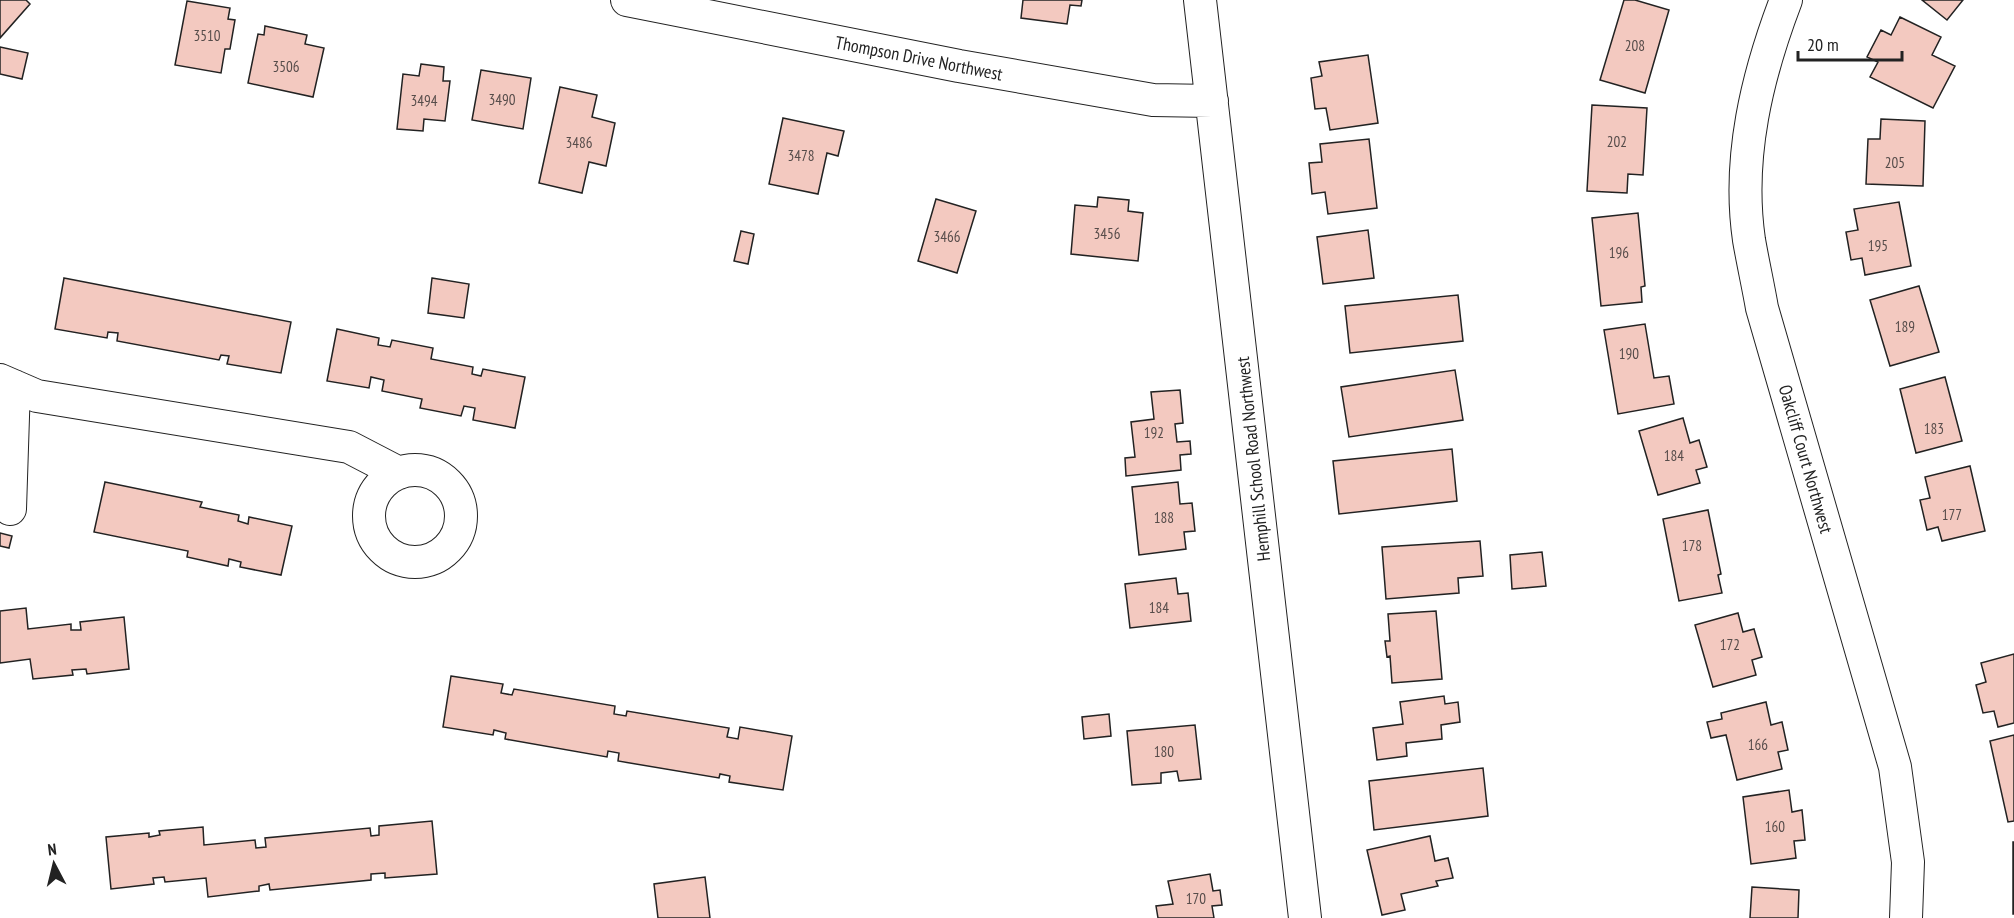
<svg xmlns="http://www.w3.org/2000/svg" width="2014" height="918" font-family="'PT Sans Narrow',sans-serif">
  <rect width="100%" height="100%" fill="#fff"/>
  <path fill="#f3c9c0" stroke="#222" stroke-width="1.5" d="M 0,0 L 26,0 L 30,4 L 0,38 Z
    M 1023,0 L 1082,0 L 1081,6 L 1070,5 L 1067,24 L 1021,18 Z
    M 1624,0 L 1635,0 L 1669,10 L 1645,93 L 1600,80 Z
    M 1922,0 L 1963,0 L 1947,20 Z
    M 187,1 L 230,8 L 228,19 L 235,20 L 230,49 L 225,49 L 221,73 L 175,65 Z
    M 1900,17 L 1941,37 L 1932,55 L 1955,66 L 1933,108 L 1870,77 L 1878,62 L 1867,57 L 1881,30 L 1891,35 Z
    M 265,26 L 307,35 L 305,44 L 324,48 L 313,97 L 248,83 L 258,34 L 264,35 Z
    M 0,47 L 28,53 L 22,79 L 0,74 Z
    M 1368,55 L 1378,123 L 1330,130 L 1326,108 L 1315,109 L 1311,78 L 1322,76 L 1319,62 Z
    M 421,64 L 444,67 L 443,81 L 450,81 L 445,121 L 424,119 L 423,131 L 397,129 L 403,74 L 419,76 Z
    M 481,70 L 531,78 L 523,129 L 472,120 Z
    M 560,87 L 597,95 L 592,117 L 615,123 L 606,166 L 589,162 L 582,193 L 539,183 Z
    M 1592,105 L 1647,108 L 1643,175 L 1628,174 L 1627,193 L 1587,191 Z
    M 783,118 L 844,131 L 838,156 L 827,153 L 818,194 L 769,184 Z
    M 1881,119 L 1925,121 L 1923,186 L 1866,184 L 1868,139 L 1880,139 Z
    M 1369,139 L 1377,208 L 1328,214 L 1325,192 L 1312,194 L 1309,163 L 1322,162 L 1320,144 Z
    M 1098,197 L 1129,200 L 1128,211 L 1143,213 L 1138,261 L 1071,254 L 1075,205 L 1097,207 Z
    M 936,199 L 976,211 L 957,273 L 918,261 Z
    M 1899,202 L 1911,266 L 1865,275 L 1862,258 L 1851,260 L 1846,232 L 1858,230 L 1854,209 Z
    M 1638,213 L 1645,286 L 1641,287 L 1642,302 L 1601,306 L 1592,218 Z
    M 1368,230 L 1374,278 L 1323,284 L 1317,237 Z
    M 741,231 L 754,234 L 748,264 L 734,261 Z
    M 64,278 L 291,322 L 281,373 L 227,364 L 229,356 L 221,355 L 219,360 L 117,341 L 118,333 L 108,332 L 107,338 L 55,329 Z
    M 432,278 L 469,284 L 464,318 L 428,313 Z
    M 1919,286 L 1939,352 L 1890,366 L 1870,300 Z
    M 1458,295 L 1463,341 L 1350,353 L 1345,306 Z
    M 1645,324 L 1654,378 L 1669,376 L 1674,404 L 1618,414 L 1604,330 Z
    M 337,329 L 379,338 L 378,345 L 390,347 L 392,340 L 433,348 L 431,359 L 473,367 L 472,374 L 481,376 L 483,369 L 525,377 L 515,428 L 473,420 L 475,408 L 464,406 L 461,416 L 420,408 L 422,399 L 382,391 L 384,380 L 371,377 L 369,388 L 327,381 Z
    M 1455,370 L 1463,420 L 1349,437 L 1341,387 Z
    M 1945,377 L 1962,441 L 1916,453 L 1900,389 Z
    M 1180,390 L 1183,423 L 1175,424 L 1177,442 L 1190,441 L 1191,454 L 1180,455 L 1181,470 L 1126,476 L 1125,458 L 1135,457 L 1131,422 L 1154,419 L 1151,392 Z
    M 1683,418 L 1690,443 L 1699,440 L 1707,467 L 1696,470 L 1700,483 L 1658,495 L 1639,431 Z
    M 1452,449 L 1457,501 L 1339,514 L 1333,461 Z
    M 1970,466 L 1985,531 L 1942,541 L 1938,527 L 1927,530 L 1920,500 L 1930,498 L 1925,477 Z
    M 105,482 L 202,502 L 200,507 L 239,515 L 238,521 L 248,524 L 249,517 L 292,526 L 281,575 L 240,567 L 241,562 L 229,559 L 228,566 L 187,557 L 188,551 L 94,532 Z
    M 1178,482 L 1180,504 L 1192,503 L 1195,531 L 1184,532 L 1186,549 L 1139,555 L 1132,487 Z
    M 1708,510 L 1721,574 L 1718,575 L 1722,593 L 1679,601 L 1663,519 Z
    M 0,533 L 12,536 L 9,548 L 0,546 Z
    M 1480,541 L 1483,576 L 1458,578 L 1459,593 L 1386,599 L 1382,547 Z
    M 1542,552 L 1546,586 L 1512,589 L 1510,555 Z
    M 1176,578 L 1178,594 L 1188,593 L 1191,621 L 1130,628 L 1125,584 Z
    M 26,608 L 28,629 L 71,624 L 71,630 L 81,630 L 80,622 L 124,617 L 129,669 L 87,674 L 86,669 L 72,670 L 73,675 L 33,679 L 30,659 L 0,663 L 0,611 Z
    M 1436,611 L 1442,679 L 1392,683 L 1390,656 L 1387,657 L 1385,641 L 1390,641 L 1388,614 Z
    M 1738,613 L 1743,632 L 1754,629 L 1762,657 L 1752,660 L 1756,675 L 1713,687 L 1695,625 Z
    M 2014,654 L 2014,723 L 1998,727 L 1994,711 L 1983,713 L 1976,685 L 1986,682 L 1981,663 Z
    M 451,676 L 503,684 L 501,693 L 512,695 L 514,689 L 615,706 L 614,714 L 626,716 L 627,711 L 729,728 L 727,737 L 738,739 L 740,727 L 792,736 L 783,790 L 729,782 L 730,776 L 720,774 L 719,778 L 618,761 L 619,753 L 608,751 L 607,757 L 505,739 L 506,733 L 494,730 L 493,735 L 443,727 Z
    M 1444,696 L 1445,704 L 1458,702 L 1460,722 L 1441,725 L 1442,739 L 1406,743 L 1407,756 L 1377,760 L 1373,728 L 1403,724 L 1400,702 Z
    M 1766,702 L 1771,725 L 1782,722 L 1788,750 L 1778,752 L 1782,769 L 1737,780 L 1726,735 L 1711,738 L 1707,722 L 1722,719 L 1721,713 Z
    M 1109,714 L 1111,736 L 1084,739 L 1082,717 Z
    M 1195,725 L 1201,779 L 1179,781 L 1177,771 L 1161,773 L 1161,783 L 1132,785 L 1127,731 Z
    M 2014,735 L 2014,821 L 2008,822 L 1990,741 Z
    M 1483,768 L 1488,816 L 1374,830 L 1369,781 Z
    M 1789,790 L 1792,812 L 1802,810 L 1805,840 L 1794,841 L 1796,858 L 1751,864 L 1743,797 Z
    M 432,821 L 437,874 L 385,878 L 385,873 L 371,874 L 371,880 L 270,890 L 269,884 L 259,886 L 259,891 L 208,897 L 206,878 L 165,882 L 164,877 L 153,878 L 154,884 L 111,889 L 106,837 L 149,833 L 149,837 L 160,835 L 159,831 L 203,827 L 204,845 L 255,840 L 256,848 L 266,847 L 265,838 L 370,828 L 371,836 L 379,835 L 379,826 Z
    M 1430,836 L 1435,861 L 1448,858 L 1453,878 L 1436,881 L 1438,886 L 1401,894 L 1405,910 L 1382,915 L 1367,850 Z
    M 2013,842 L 2014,842 L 2014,914 L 2013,914 Z
    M 1210,874 L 1213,891 L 1220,890 L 1222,905 L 1212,906 L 1214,918 L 1158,918 L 1156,906 L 1173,904 L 1168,881 Z
    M 705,877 L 710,918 L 658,918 L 654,884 Z
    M 1752,887 L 1799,890 L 1798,918 L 1750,918 Z"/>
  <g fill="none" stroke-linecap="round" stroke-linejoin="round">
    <g stroke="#222" stroke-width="34">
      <path id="street" d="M 627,0 L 959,66 L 1153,100 L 1212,101
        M 1200,0 L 1305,918
        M 1786,0 C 1757,76 1737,158 1749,240 C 1753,263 1758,285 1762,308 L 1895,767 L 1908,862 L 1906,918
        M 0,380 L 37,396 L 349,447 L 399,473
        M369 516a46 46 0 1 1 92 0a46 46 0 1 1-92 0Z
        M 10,509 L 14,386"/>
    </g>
    <use href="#street" stroke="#fff" stroke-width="32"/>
  </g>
  <g text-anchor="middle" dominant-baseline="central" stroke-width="4.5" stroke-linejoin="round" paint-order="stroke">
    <g font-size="15" fill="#564c4a">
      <text x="207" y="35">3510</text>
      <text x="1635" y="45">208</text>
      <text x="286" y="66">3506</text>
      <text x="502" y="99">3490</text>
      <text x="424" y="100">3494</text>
      <text x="1617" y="141">202</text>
      <text x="579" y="142">3486</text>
      <text x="801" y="155">3478</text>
      <text x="1895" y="162">205</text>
      <text x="1107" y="233">3456</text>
      <text x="947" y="236">3466</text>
      <text x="1878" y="245">195</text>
      <text x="1619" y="252">196</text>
      <text x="1905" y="326">189</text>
      <text x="1629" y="353">190</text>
      <text x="1934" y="428">183</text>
      <text x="1154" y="432">192</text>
      <text x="1674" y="455">184</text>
      <text x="1952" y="514">177</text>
      <text x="1164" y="517">188</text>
      <text x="1692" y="545">178</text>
      <text x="1159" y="607">184</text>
      <text x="1730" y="644">172</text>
      <text x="1758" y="744">166</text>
      <text x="1164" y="751">180</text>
      <text x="1775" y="826">160</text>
      <text x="1196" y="898">170</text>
    </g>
    <g font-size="18" fill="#222" stroke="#fff">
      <text transform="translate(919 58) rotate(11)">Thompson Drive Northwest</text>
      <text transform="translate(1253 459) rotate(-96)">Hemphill School Road Northwest</text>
      <text transform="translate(1806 459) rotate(74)">Oakcliff Court Northwest</text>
    </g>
  </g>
  <g transform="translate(54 864) rotate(353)" stroke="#ffffff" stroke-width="4.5" paint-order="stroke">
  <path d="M0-4.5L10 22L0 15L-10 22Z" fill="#222222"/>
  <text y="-9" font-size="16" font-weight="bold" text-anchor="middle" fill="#222222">N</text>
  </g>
  <path d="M1798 51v9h104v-9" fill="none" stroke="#222222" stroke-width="3"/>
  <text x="1807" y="51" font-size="18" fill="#222222" stroke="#ffffff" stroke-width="4.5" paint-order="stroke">20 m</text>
</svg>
